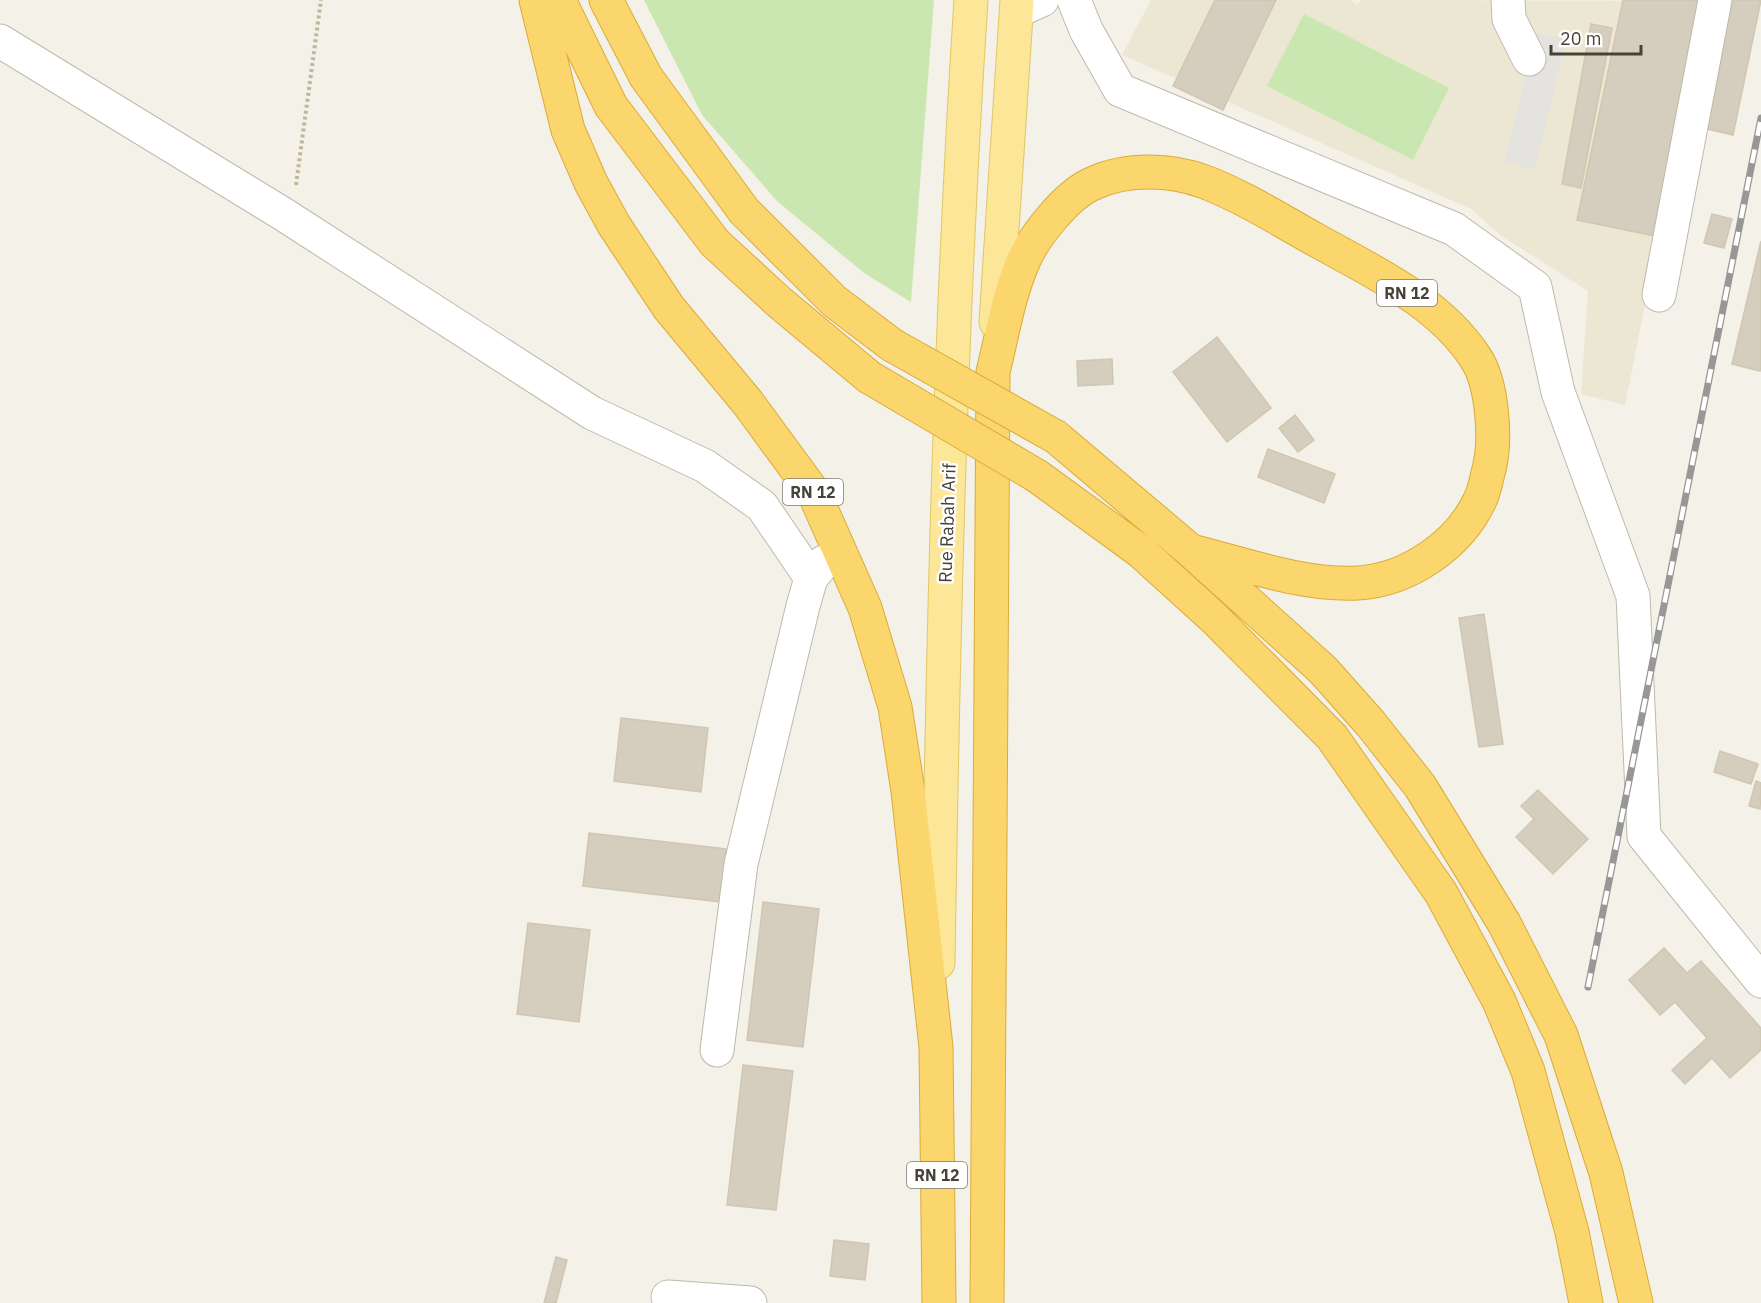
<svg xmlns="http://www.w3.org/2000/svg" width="1761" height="1303" font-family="'IBM Plex Sans',sans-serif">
  <rect width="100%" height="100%" fill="#f3f1e8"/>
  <path fill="#ece7d2" d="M 1151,0 L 1351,0 L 1357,5 L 1362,0 L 1705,1 L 1625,405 L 1581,394 L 1588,291 L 1500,235 L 1471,209 L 1122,55 Z"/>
  <path fill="#cbe7b1" d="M 644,0 L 934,0 L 911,302 L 864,273 L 777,201 L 702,115 Z
    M 1304,14 L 1449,88 L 1413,160 L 1267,86 Z"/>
  <path fill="#e5e3df" d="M 1536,32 L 1566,39 L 1535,170 L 1505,162 Z"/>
  <path fill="#d5cdbd" stroke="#d0c6b1" stroke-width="1.5" d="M 1215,0 L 1276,0 L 1223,110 L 1173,86 Z
    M 1623,0 L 1701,0 L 1655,236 L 1577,220 Z
    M 1727,0 L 1761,0 L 1733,135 L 1699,127 Z
    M 1591,24 L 1612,28 L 1581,188 L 1562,184 Z
    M 1712,214 L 1732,219 L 1724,248 L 1704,243 Z
    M 1761,241 L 1761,368 L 1760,371 L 1732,364 Z
    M 1217,337 L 1271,408 L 1227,442 L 1173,372 Z
    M 1112,359 L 1113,384 L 1078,386 L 1077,361 Z
    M 1295,415 L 1314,440 L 1298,452 L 1279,428 Z
    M 1268,449 L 1335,474 L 1324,503 L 1258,477 Z
    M 1484,614 L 1503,744 L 1479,747 L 1459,618 Z
    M 621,718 L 708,728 L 701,792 L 614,781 Z
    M 1720,751 L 1758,764 L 1751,784 L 1714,772 Z
    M 1756,781 L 1761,783 L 1760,809 L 1749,806 Z
    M 1538,790 L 1588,839 L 1553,874 L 1516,837 L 1534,819 L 1521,806 Z
    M 589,833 L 726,849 L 720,902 L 583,886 Z
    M 763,902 L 819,909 L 803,1047 L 747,1040 Z
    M 528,923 L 590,930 L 579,1022 L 517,1014 Z
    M 1664,948 L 1687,973 L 1701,961 L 1761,1028 L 1761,1050 L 1730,1078 L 1712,1058 L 1685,1084 L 1672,1070 L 1707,1038 L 1675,1002 L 1660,1015 L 1629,980 Z
    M 743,1065 L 793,1071 L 776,1210 L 727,1205 Z
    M 834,1240 L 869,1244 L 865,1280 L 830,1276 Z
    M 556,1257 L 567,1260 L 556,1303 L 544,1303 Z"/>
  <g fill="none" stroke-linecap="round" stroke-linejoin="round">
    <g stroke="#bfb9aa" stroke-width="35">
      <path id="minor" d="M 1074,0 L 1086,30 L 1120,90 L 1454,229 L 1535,287 L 1558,392 L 1633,596 L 1644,836 L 1761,981
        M 1508,0 L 1509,19 L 1529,59
        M 1017,11 L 1042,0
        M 0,41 L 283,214 L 592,413 L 705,466 L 762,506 L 811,578
        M 1659,295 L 1715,0
        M 717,1050 L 741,864 L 803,606 L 811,578 L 824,562
        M 668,1297 L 750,1303"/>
    </g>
    <g stroke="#e1c668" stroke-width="35">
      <path id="major" d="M 996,322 L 1017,0
        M 938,963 C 943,642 950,321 971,0"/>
    </g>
    <g stroke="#daab3b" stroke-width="35">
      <path id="highway" d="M 536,0 L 568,130 L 591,183 L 614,225 L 669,308 L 748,403 L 814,493 L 865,608 L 895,707 L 908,791 L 936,1047 L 939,1303
        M 559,0 L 611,106 L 715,243 L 779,302 L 869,377
        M 606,0 L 646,77 L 744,211 L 834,301 L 892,345
        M 1056,437 L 1191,551 L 1323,670 L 1371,724 L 1420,786 L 1504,923 L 1561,1035 L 1606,1173 L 1636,1303
        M 1037,476 L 1140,551 L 1214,618 L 1332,737 L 1441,893 L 1499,1001 L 1528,1071 L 1572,1232 L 1586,1303
        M 987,1303 L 993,372 C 1002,336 1008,297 1023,262 C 1034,236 1067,194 1094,183 C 1127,168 1171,169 1205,182 C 1244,197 1280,220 1316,240 C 1373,272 1438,301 1475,357 C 1493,383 1497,443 1488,473 C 1486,482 1484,492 1480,500 C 1459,545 1408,580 1358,583 C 1303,586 1244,564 1191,551"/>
    </g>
    <path stroke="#c0b69c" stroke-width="4" stroke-dasharray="3 3" stroke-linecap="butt" d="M 296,185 L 321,0"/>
    <use href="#minor" stroke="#fff" stroke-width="33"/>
    <use href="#major" stroke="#fce798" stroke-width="33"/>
    <use href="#highway" stroke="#fbd66c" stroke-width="33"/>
    <g stroke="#979797" stroke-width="7">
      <path id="rail" d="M 1588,987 L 1761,118"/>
    </g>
    <use href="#rail" stroke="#fff" stroke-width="4.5" stroke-dasharray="14" stroke-linecap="butt"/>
    <g stroke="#daab3b" stroke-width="35" stroke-linecap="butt">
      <path id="highway-bridge" d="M 892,345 L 1056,437
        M 869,377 L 1037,476"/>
    </g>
    <use href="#highway-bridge" stroke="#fbd66c" stroke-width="33"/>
  </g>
  <g text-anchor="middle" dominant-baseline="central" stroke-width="5" stroke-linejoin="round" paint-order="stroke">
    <g fill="#fff" stroke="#7e7b73" stroke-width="1.5">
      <rect x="1377" y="280" width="60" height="26" rx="4.5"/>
      <rect x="783" y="479" width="60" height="26" rx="4.5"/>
      <rect x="907" y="1162" width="60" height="26" rx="4.5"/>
    </g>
    <g font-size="16" font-weight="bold" fill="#474237">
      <text x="1407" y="293">RN 12</text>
      <text x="813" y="492">RN 12</text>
      <text x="937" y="1175">RN 12</text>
    </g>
    <g font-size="18" fill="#474237" stroke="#fff">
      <text transform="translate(947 523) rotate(-88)">Rue Rabah Arif</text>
    </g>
  </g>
  <path d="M1551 45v9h90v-9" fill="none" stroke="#474237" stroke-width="3"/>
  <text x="1560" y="45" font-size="18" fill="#474237" stroke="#ffffff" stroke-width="4.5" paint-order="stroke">20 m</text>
</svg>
